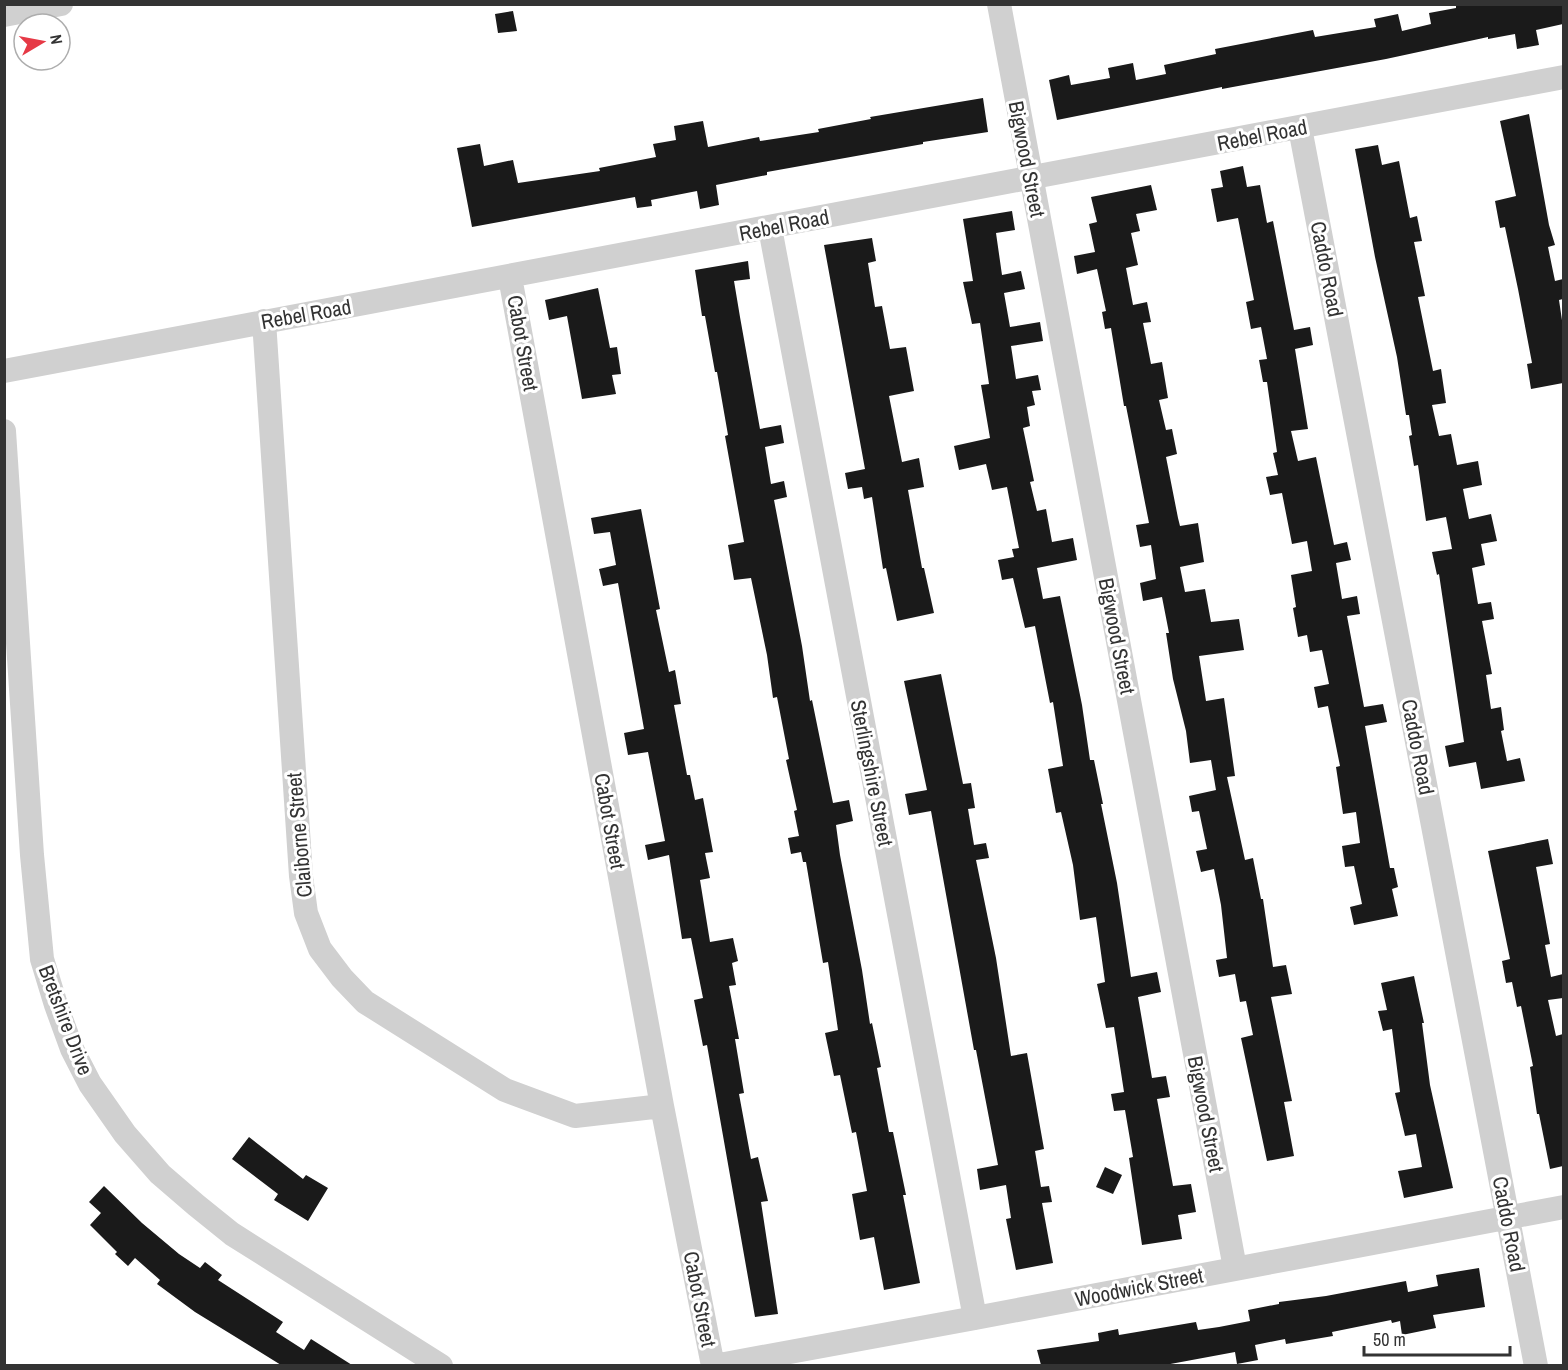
<svg xmlns="http://www.w3.org/2000/svg" width="1568" height="1370" font-family="'Archivo Narrow',sans-serif">
  <rect width="100%" height="100%" fill="#fff"/>
  <path fill="#1a1a1a" d="M 1456,4 L 1563,4 L 1563,24 L 1536,30 L 1539,45 L 1517,49 L 1515,34 L 1488,39 L 1488,37 L 1386,59 L 1222,89 L 1222,87 L 1057,120 L 1049,80 L 1069,75 L 1071,85 L 1110,78 L 1108,68 L 1133,63 L 1136,80 L 1166,74 L 1164,65 L 1216,54 L 1215,49 L 1313,30 L 1315,37 L 1376,27 L 1374,19 L 1398,14 L 1402,31 L 1431,24 L 1429,13 L 1456,8 Z
    M 513,11 L 517,31 L 498,33 L 495,14 Z
    M 983,98 L 988,132 L 923,142 L 923,144 L 767,172 L 767,175 L 716,185 L 719,205 L 700,209 L 697,191 L 651,200 L 652,206 L 637,208 L 635,197 L 472,227 L 457,148 L 480,144 L 484,166 L 513,160 L 518,183 L 600,171 L 599,168 L 656,157 L 653,144 L 676,140 L 674,126 L 703,121 L 708,147 L 759,137 L 760,141 L 819,132 L 818,129 L 871,119 L 870,117 Z
    M 1529,114 L 1549,225 L 1555,245 L 1548,247 L 1555,281 L 1563,279 L 1563,299 L 1559,300 L 1563,327 L 1563,383 L 1531,389 L 1527,364 L 1532,363 L 1518,289 L 1505,227 L 1500,228 L 1495,201 L 1516,196 L 1500,121 Z
    M 1378,145 L 1382,165 L 1399,161 L 1410,218 L 1417,216 L 1422,241 L 1414,242 L 1425,296 L 1418,297 L 1433,371 L 1441,369 L 1446,403 L 1432,405 L 1439,436 L 1451,434 L 1457,465 L 1478,461 L 1482,485 L 1463,489 L 1469,519 L 1491,514 L 1497,541 L 1481,544 L 1485,565 L 1472,568 L 1478,604 L 1491,602 L 1494,619 L 1482,621 L 1492,674 L 1486,675 L 1491,709 L 1501,707 L 1504,730 L 1501,731 L 1507,761 L 1520,758 L 1525,781 L 1481,789 L 1476,762 L 1449,767 L 1445,746 L 1464,742 L 1439,574 L 1437,575 L 1432,552 L 1452,549 L 1446,517 L 1426,521 L 1418,465 L 1414,466 L 1409,436 L 1412,435 L 1409,415 L 1406,415 L 1397,357 L 1375,257 L 1355,149 Z
    M 1243,166 L 1247,187 L 1260,185 L 1267,223 L 1273,221 L 1294,330 L 1310,327 L 1313,345 L 1295,349 L 1308,429 L 1291,431 L 1298,461 L 1316,457 L 1334,545 L 1347,542 L 1351,560 L 1336,563 L 1342,599 L 1357,596 L 1360,614 L 1347,616 L 1364,707 L 1383,704 L 1387,722 L 1365,726 L 1390,868 L 1394,868 L 1398,887 L 1392,889 L 1398,916 L 1354,925 L 1350,907 L 1362,904 L 1354,866 L 1345,867 L 1342,846 L 1360,843 L 1356,812 L 1343,814 L 1336,767 L 1340,766 L 1328,706 L 1318,708 L 1314,687 L 1329,684 L 1322,650 L 1310,652 L 1307,635 L 1298,637 L 1293,608 L 1296,607 L 1291,575 L 1312,571 L 1307,541 L 1292,544 L 1282,493 L 1270,495 L 1266,477 L 1278,475 L 1273,453 L 1277,452 L 1267,382 L 1263,382 L 1259,360 L 1267,359 L 1261,327 L 1251,329 L 1246,302 L 1254,300 L 1238,218 L 1217,222 L 1211,189 L 1223,187 L 1220,171 Z
    M 1151,185 L 1157,210 L 1136,214 L 1140,231 L 1131,233 L 1138,265 L 1126,268 L 1133,305 L 1147,302 L 1151,322 L 1143,323 L 1151,364 L 1162,362 L 1168,398 L 1159,400 L 1166,430 L 1172,429 L 1177,454 L 1166,457 L 1178,518 L 1180,526 L 1198,523 L 1204,562 L 1180,567 L 1185,592 L 1205,589 L 1211,622 L 1239,619 L 1244,650 L 1199,656 L 1206,701 L 1224,698 L 1235,776 L 1227,777 L 1245,860 L 1253,858 L 1261,899 L 1263,899 L 1273,967 L 1286,965 L 1292,994 L 1271,997 L 1292,1101 L 1284,1102 L 1294,1156 L 1267,1161 L 1241,1038 L 1253,1035 L 1246,1001 L 1240,1002 L 1235,974 L 1219,977 L 1216,960 L 1227,958 L 1221,905 L 1214,869 L 1201,872 L 1196,851 L 1207,849 L 1199,811 L 1192,812 L 1189,796 L 1216,790 L 1211,760 L 1190,763 L 1186,731 L 1173,679 L 1166,633 L 1169,633 L 1162,597 L 1143,601 L 1140,583 L 1156,579 L 1151,545 L 1140,547 L 1136,525 L 1149,523 L 1126,406 L 1124,406 L 1111,328 L 1105,329 L 1102,312 L 1106,311 L 1097,269 L 1077,274 L 1074,256 L 1095,252 L 1089,224 L 1097,222 L 1091,197 Z
    M 1012,211 L 1015,230 L 996,233 L 1002,275 L 1021,271 L 1025,289 L 1004,293 L 1010,327 L 1040,322 L 1043,341 L 1011,346 L 1016,379 L 1038,375 L 1041,390 L 1032,391 L 1035,405 L 1027,407 L 1030,426 L 1023,428 L 1034,481 L 1030,482 L 1037,511 L 1046,509 L 1052,542 L 1073,538 L 1077,560 L 1037,568 L 1043,599 L 1060,596 L 1082,705 L 1090,760 L 1094,760 L 1103,804 L 1101,804 L 1117,883 L 1131,977 L 1157,972 L 1161,992 L 1138,997 L 1152,1078 L 1166,1076 L 1170,1097 L 1157,1099 L 1173,1186 L 1191,1184 L 1196,1212 L 1178,1215 L 1182,1239 L 1142,1245 L 1129,1158 L 1133,1157 L 1125,1110 L 1114,1111 L 1111,1094 L 1124,1092 L 1114,1027 L 1106,1028 L 1097,984 L 1105,982 L 1096,917 L 1080,920 L 1073,865 L 1061,812 L 1056,813 L 1048,769 L 1063,766 L 1053,702 L 1050,703 L 1035,626 L 1025,628 L 1013,578 L 1002,580 L 998,560 L 1014,557 L 1012,549 L 1019,548 L 1007,487 L 992,490 L 986,464 L 959,470 L 954,446 L 990,438 L 981,385 L 989,384 L 980,323 L 972,324 L 963,282 L 973,281 L 963,219 Z
    M 872,238 L 876,261 L 868,263 L 875,307 L 882,306 L 890,349 L 906,347 L 914,391 L 889,396 L 902,462 L 919,458 L 924,487 L 908,490 L 922,568 L 924,568 L 934,613 L 897,621 L 886,568 L 883,569 L 872,497 L 864,499 L 862,487 L 848,489 L 845,473 L 865,469 L 824,245 Z
    M 748,261 L 750,279 L 734,281 L 740,317 L 760,429 L 781,425 L 784,443 L 765,447 L 771,484 L 784,481 L 787,497 L 774,500 L 802,646 L 810,701 L 812,700 L 833,803 L 849,800 L 853,821 L 836,825 L 840,855 L 862,970 L 870,1024 L 872,1023 L 881,1067 L 877,1068 L 889,1132 L 893,1132 L 906,1195 L 903,1195 L 920,1283 L 884,1290 L 874,1237 L 860,1240 L 852,1194 L 867,1191 L 856,1132 L 852,1133 L 840,1075 L 834,1076 L 825,1033 L 838,1030 L 828,962 L 823,963 L 806,862 L 803,862 L 801,852 L 791,854 L 788,838 L 799,836 L 794,811 L 797,810 L 786,760 L 789,759 L 777,697 L 773,698 L 767,655 L 751,578 L 734,580 L 728,545 L 744,542 L 725,436 L 728,435 L 717,372 L 715,372 L 705,316 L 702,316 L 695,270 Z
    M 598,288 L 610,348 L 617,347 L 621,374 L 612,375 L 616,394 L 582,399 L 567,316 L 549,320 L 545,300 Z
    M 641,509 L 660,609 L 656,610 L 669,672 L 675,670 L 681,704 L 674,705 L 687,775 L 690,775 L 695,800 L 703,798 L 713,852 L 705,853 L 710,878 L 700,880 L 710,942 L 733,938 L 738,961 L 732,963 L 736,985 L 729,986 L 739,1039 L 735,1039 L 744,1093 L 739,1094 L 751,1159 L 758,1157 L 768,1201 L 761,1202 L 778,1314 L 755,1317 L 707,1045 L 703,1046 L 694,1000 L 703,998 L 691,938 L 682,939 L 669,855 L 648,860 L 645,845 L 665,841 L 648,752 L 628,755 L 624,733 L 644,729 L 618,583 L 603,586 L 599,569 L 616,565 L 610,532 L 594,534 L 591,518 Z
    M 941,674 L 963,784 L 971,783 L 975,808 L 968,809 L 974,845 L 986,843 L 989,858 L 976,860 L 996,958 L 1011,1056 L 1027,1053 L 1044,1149 L 1035,1151 L 1041,1187 L 1049,1186 L 1052,1202 L 1042,1203 L 1053,1263 L 1016,1270 L 1006,1219 L 1011,1218 L 1006,1185 L 980,1190 L 977,1169 L 998,1165 L 976,1050 L 974,1050 L 931,811 L 909,815 L 905,794 L 927,790 L 904,681 Z
    M 1548,839 L 1553,864 L 1536,867 L 1550,944 L 1545,945 L 1551,977 L 1563,974 L 1563,998 L 1548,1000 L 1556,1036 L 1563,1034 L 1563,1166 L 1550,1169 L 1539,1114 L 1537,1114 L 1530,1067 L 1533,1066 L 1521,1006 L 1517,1007 L 1512,982 L 1506,983 L 1502,961 L 1510,959 L 1488,851 Z
    M 1414,976 L 1424,1023 L 1422,1023 L 1430,1085 L 1453,1188 L 1404,1198 L 1398,1171 L 1422,1167 L 1416,1134 L 1405,1136 L 1395,1093 L 1400,1092 L 1392,1029 L 1383,1031 L 1378,1011 L 1387,1010 L 1381,983 Z
    M 249,1137 L 303,1179 L 306,1175 L 328,1188 L 308,1221 L 274,1200 L 278,1194 L 232,1159 Z
    M 1105,1167 L 1122,1175 L 1113,1194 L 1096,1187 Z
    M 104,1186 L 142,1223 L 179,1254 L 200,1268 L 205,1262 L 222,1275 L 218,1280 L 283,1322 L 276,1332 L 304,1350 L 311,1339 L 352,1365 L 281,1365 L 195,1312 L 157,1284 L 160,1280 L 135,1258 L 128,1266 L 115,1254 L 117,1252 L 90,1225 L 101,1213 L 89,1202 Z
    M 1479,1268 L 1485,1307 L 1433,1315 L 1436,1328 L 1402,1335 L 1400,1321 L 1392,1323 L 1391,1320 L 1332,1332 L 1333,1336 L 1286,1344 L 1285,1339 L 1255,1345 L 1258,1360 L 1237,1364 L 1235,1352 L 1165,1365 L 1041,1365 L 1037,1350 L 1099,1341 L 1098,1333 L 1118,1329 L 1119,1335 L 1196,1322 L 1198,1330 L 1219,1327 L 1250,1321 L 1248,1310 L 1279,1304 L 1279,1302 L 1326,1296 L 1406,1281 L 1408,1292 L 1438,1286 L 1436,1275 Z"/>
  <g fill="none" stroke-linecap="round" stroke-linejoin="round">
    <path stroke="#d0d0d0" stroke-width="24" d="M 999,4 L 1235,1268
      M 4,15 L 61,4
      M 1300,128 L 1536,1366
      M 770,228 L 975,1318
      M 510,277 L 662,1106 L 713,1366
      M 264,321 L 301,876 L 306,913 L 320,949 L 342,978 L 365,1002 L 505,1090 L 575,1116 L 662,1106
      M 4,371 L 1564,77
      M 4,431 L 32,855 L 42,959 L 56,1005 L 72,1049 L 90,1084 L 125,1134 L 160,1174 L 196,1205 L 232,1234 L 441,1366
      M 714,1366 L 975,1318 L 1564,1207"/>
  </g>
  <g text-anchor="middle" dominant-baseline="central" stroke-width="6" stroke-linejoin="round" paint-order="stroke">
    <g font-size="21" fill="#333" stroke="#fff">
      <text transform="translate(1262 135) rotate(-11)">Rebel Road</text>
      <text transform="translate(1027 159) rotate(79)">Bigwood Street</text>
      <text transform="translate(784 225) rotate(-11)">Rebel Road</text>
      <text transform="translate(1327 269) rotate(79)">Caddo Road</text>
      <text transform="translate(306 314) rotate(-10)">Rebel Road</text>
      <text transform="translate(523 343) rotate(80)">Cabot Street</text>
      <text transform="translate(1117 636) rotate(79)">Bigwood Street</text>
      <text transform="translate(1418 747) rotate(79)">Caddo Road</text>
      <text transform="translate(872 773) rotate(79)">Sterlingshire Street</text>
      <text transform="translate(610 821) rotate(80)">Cabot Street</text>
      <text transform="translate(299 835) rotate(-95)">Claiborne Street</text>
      <text transform="translate(66 1020) rotate(69)">Bretshire Drive</text>
      <text transform="translate(1206 1114) rotate(79)">Bigwood Street</text>
      <text transform="translate(1509 1224) rotate(79)">Caddo Road</text>
      <text transform="translate(1139 1287) rotate(-11)">Woodwick Street</text>
      <text transform="translate(700 1299) rotate(79)">Cabot Street</text>
    </g>
  </g>
  <rect width="1568" height="1370" fill="none" stroke="#333333" stroke-width="12"/>
  <g transform="translate(42 42) rotate(80)"><circle r="28" fill="#ffffff" stroke="#adadad" stroke-width="1.5"/>
  <path d="M0-4.5L10 22L0 15L-10 22Z" fill="#e63946"/>
  <text y="-9" font-size="16" font-weight="bold" text-anchor="middle" fill="#333333">N</text>
  </g>
  <path d="M1364 1346v9h146v-9" fill="none" stroke="#333333" stroke-width="3"/>
  <text x="1373" y="1346" font-size="18" fill="#333333" stroke="#ffffff" stroke-width="4.5" paint-order="stroke">50 m</text>
</svg>
